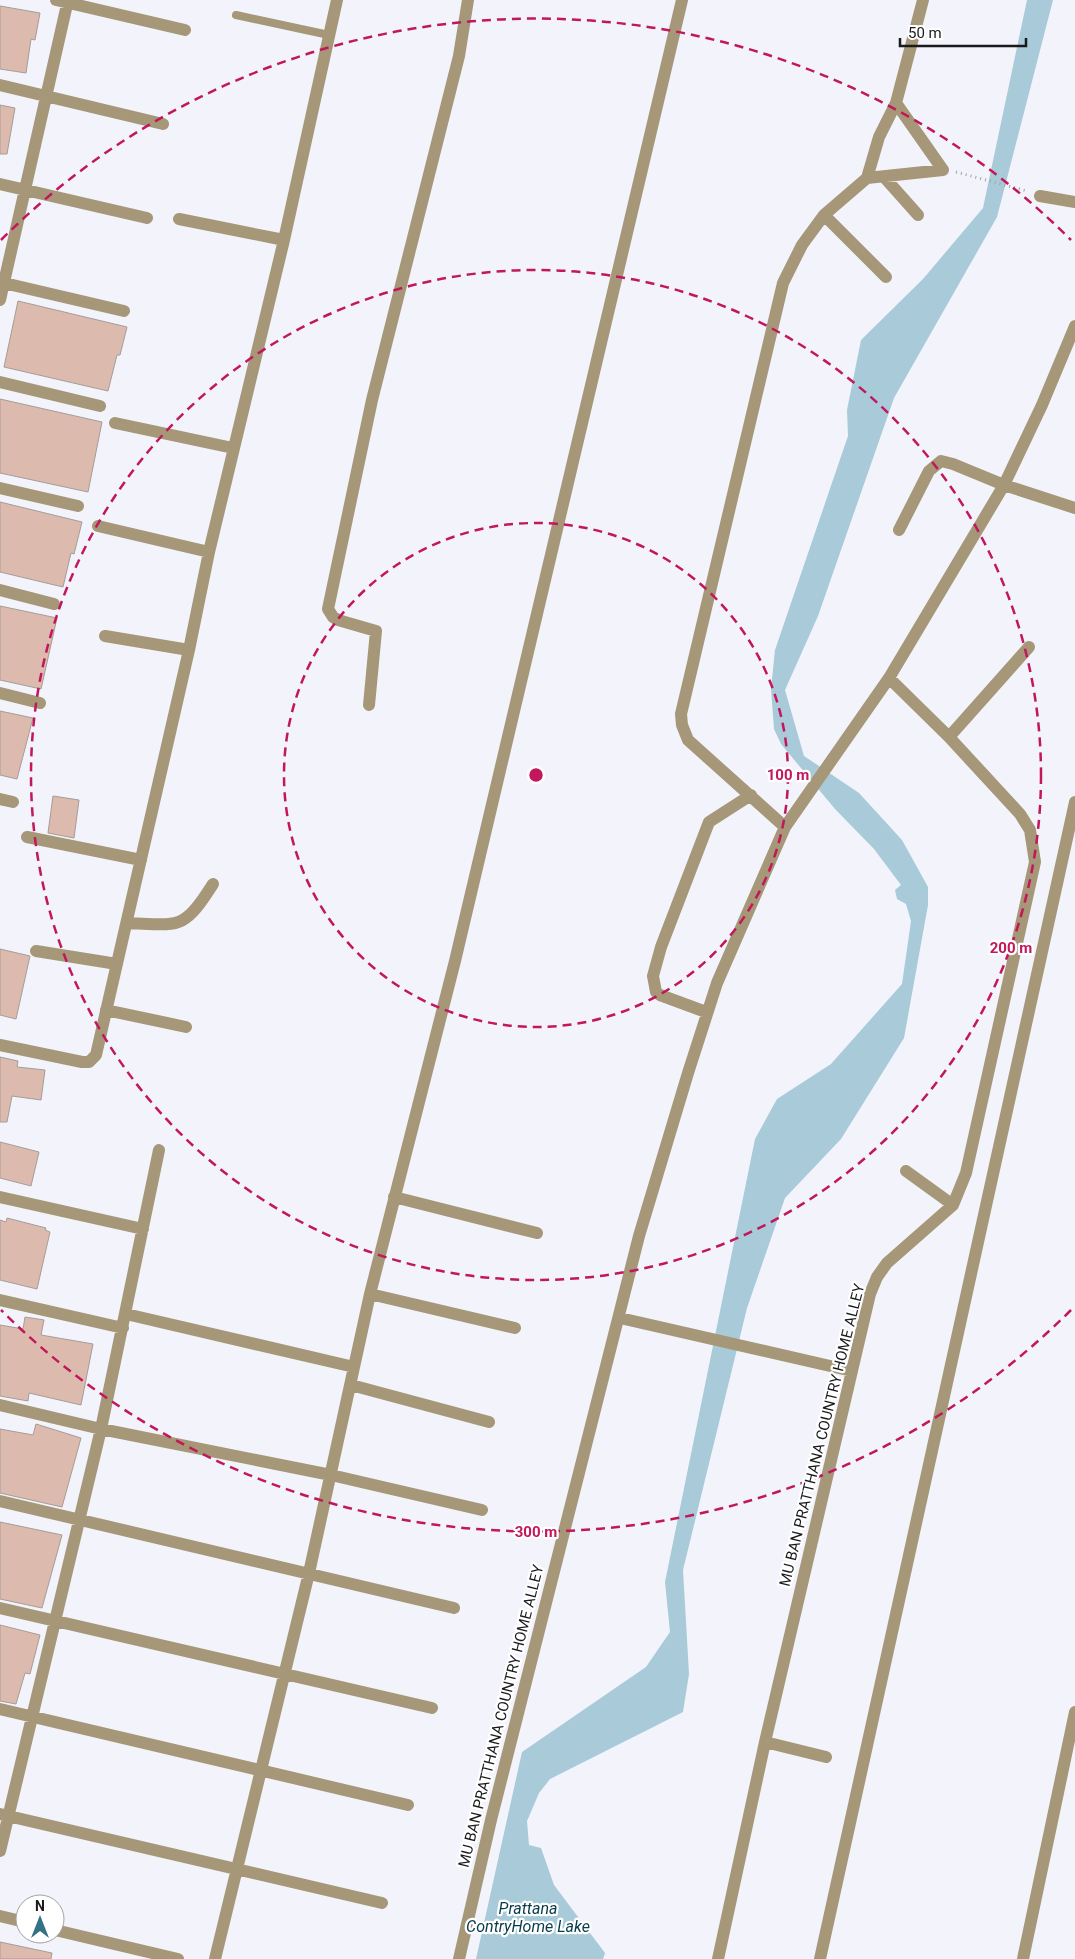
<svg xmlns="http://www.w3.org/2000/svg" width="1075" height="1959" font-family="Roboto,sans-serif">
  <rect width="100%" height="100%" fill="#f2f3fb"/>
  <path fill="#a8cad9" d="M 1027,0 L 1053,0 L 997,217 L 894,398 L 818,616 L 785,690 L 804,756 L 859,793 L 902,840 L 928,887 L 928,905 L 904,1038 L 841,1139 L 785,1198 L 747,1308 L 683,1570 L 689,1674 L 683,1712 L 550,1779 L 539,1793 L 527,1821 L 529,1845 L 541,1848 L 554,1885 L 605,1953 L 603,1959 L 476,1959 L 522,1752 L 646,1667 L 670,1632 L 665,1582 L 755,1139 L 777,1099 L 831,1064 L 902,984 L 911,921 L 906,904 L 897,899 L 895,890 L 901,885 L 874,849 L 835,809 L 781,744 L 774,729 L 771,689 L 775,650 L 848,436 L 847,410 L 861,340 L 923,279 L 983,208 Z"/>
  <path fill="#dcbbae" stroke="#a59c99" d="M 0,6 L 40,13 L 35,40 L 31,39 L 26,73 L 0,69 Z
    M 0,105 L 15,108 L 7,154 L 0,154 Z
    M 18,301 L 127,327 L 120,355 L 117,355 L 108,391 L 4,367 Z
    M 0,399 L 102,422 L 88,492 L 0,473 Z
    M 0,502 L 82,522 L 74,554 L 71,553 L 63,587 L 0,572 Z
    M 0,606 L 57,618 L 41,689 L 0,680 Z
    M 0,711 L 33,718 L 17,779 L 0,775 Z
    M 53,796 L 79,800 L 74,838 L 48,833 Z
    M 0,949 L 30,956 L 16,1019 L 0,1015 Z
    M 0,1057 L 18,1061 L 17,1067 L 45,1070 L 41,1100 L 12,1096 L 7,1122 L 0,1122 Z
    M 0,1142 L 39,1152 L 31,1186 L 0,1178 Z
    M 7,1218 L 46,1228 L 45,1230 L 50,1232 L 37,1289 L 0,1280 L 0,1220 L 6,1222 Z
    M 25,1317 L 44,1320 L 41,1335 L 93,1344 L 81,1405 L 29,1393 L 28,1401 L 0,1396 L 0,1325 L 23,1329 Z
    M 36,1424 L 81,1438 L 62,1507 L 0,1493 L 0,1429 L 33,1435 Z
    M 0,1522 L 62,1535 L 42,1608 L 0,1599 Z
    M 0,1625 L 40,1635 L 30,1674 L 25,1673 L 16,1704 L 0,1701 Z
    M 0,1942 L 52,1953 L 51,1959 L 0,1959 Z"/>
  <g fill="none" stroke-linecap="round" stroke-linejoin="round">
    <path stroke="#a2a2a9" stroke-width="3" stroke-dasharray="1 4" stroke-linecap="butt" d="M 956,172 L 1027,191"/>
    <path stroke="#a59778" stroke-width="8" d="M 236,15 L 329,35"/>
    <path stroke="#a59778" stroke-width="12" d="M 56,0 L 185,30
      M 0,85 L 163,124
      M 867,178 L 879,137 L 896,103 L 923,0
      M 885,178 L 918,215
      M 0,184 L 147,218
      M 1040,196 L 1075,202
      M 824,215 L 886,277
      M 179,219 L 284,240
      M 0,282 L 124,311
      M 0,300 L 68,0
      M 0,382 L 100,406
      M 115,423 L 233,448
      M 0,488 L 78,506
      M 98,526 L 209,552
      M 899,530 L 929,471 L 941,461 L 953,464 L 1004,485 L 1075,508
      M 0,590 L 54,604
      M 105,636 L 189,650
      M 0,693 L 40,703
      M 369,705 L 376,631 L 338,620 L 333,617 L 328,609 L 372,400 L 459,56 L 468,0
      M 949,737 L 1029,647
      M 0,799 L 13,802
      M 785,827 L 688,740 L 682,725 L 681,714 L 783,283 L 802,245 L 824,215 L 867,178 L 943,170 L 896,103
      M 27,837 L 141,860
      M 127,923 C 180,925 183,931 213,884
      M 36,951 L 117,964
      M 106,1010 L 186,1027
      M 706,1012 L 660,995 L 656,992 L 653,976 L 661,947 L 709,822 L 751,795
      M 0,1045 L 82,1062 L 89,1062 L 96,1055 L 189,650 L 209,552 L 284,240 L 337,0
      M 906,1171 L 953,1205
      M 0,1197 L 143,1229
      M 394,1197 L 537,1233
      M 370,1294 L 515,1328
      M 0,1300 L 123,1328
      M 126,1314 L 354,1367
      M 620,1318 L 852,1371
      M 351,1385 L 489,1422
      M 0,1405 L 101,1429 L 331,1475 L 482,1510
      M 0,1501 L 454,1608
      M 0,1608 L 432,1708
      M 0,1709 L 408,1805
      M 765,1742 L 826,1757
      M 0,1814 L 382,1903
      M 0,1851 L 101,1429 L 159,1150
      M 0,1916 L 25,1922
      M 55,1930 L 178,1959
      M 215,1959 L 309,1573 L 370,1294 L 455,961 L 682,0
      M 459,1959 L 491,1820 L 639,1236 L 688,1073 L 717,983 L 785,827 L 889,678 L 1004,485 L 1042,405 L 1075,326
      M 718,1959 L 765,1742 L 870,1294 L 877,1277 L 887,1263 L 953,1205 L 966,1173 L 1035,862 L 1030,830 L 1020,814 L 949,737 L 889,678
      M 820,1959 L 1075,802
      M 1023,1959 L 1075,1712"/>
  </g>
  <g fill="none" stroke="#c2185b" stroke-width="2.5" stroke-dasharray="9 6">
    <circle cx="536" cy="775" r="252"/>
    <circle cx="536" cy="775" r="505"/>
    <path d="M1071 1310A757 757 0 0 1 1 1310M1 240A757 757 0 0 1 1071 240"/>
  </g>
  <g text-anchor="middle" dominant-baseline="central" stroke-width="4.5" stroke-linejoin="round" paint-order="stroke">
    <g font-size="15" fill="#1a1a1d" stroke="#fff">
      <text transform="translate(822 1435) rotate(-76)">MU BAN PRATTHANA COUNTRY HOME ALLEY</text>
      <text transform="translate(501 1716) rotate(-76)">MU BAN PRATTHANA COUNTRY HOME ALLEY</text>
    </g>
    <g font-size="16" font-style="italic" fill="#073b4b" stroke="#fff">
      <text x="528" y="1908">Prattana<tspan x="528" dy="18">ContryHome Lake</tspan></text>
    </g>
  </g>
  <circle cx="536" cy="775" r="8" fill="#c2185b" stroke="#fff" stroke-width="2.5"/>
  <g font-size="15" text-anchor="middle" font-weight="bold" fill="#c2185b" stroke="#fff" stroke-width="4.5" stroke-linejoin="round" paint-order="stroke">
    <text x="788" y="780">100 m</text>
    <text x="1011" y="953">200 m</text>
    <text x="536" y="1537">300 m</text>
  </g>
  <g transform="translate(40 1919)"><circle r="24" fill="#ffffff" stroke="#a3a3a5"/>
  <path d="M0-4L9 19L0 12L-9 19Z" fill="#327186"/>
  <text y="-8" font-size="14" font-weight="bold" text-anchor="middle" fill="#1a1a1d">N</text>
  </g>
  <path d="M900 38v8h126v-8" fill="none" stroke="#1a1a1d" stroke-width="2.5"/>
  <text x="908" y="38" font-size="15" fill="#1a1a1d" stroke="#ffffff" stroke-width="4" paint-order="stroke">50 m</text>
</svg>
